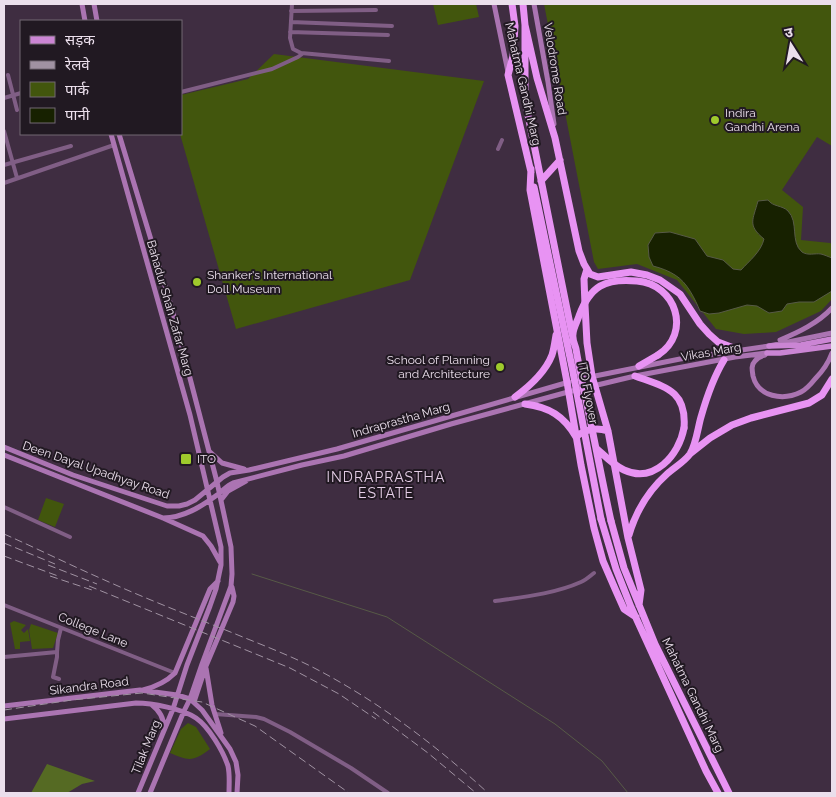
<svg xmlns="http://www.w3.org/2000/svg" width="836" height="797" font-family="Raleway,'Noto Sans Devanagari',sans-serif">
  <rect width="100%" height="100%" fill="#3f2d41"/>
  <path fill="#42560d" d="M 433,4 L 476,4 L 479,17 L 438,25 Z
    M 544,4 L 832,4 L 832,146 L 817,137 L 782,190 L 803,207 L 801,240 L 830,243 L 832,244 L 832,299 L 821,311 L 776,332 L 744,334 L 716,329 L 677,280 L 637,264 L 598,269 L 594,262 Z
    M 274,54 L 484,81 L 410,280 L 236,329 L 180,134 L 181,134 L 181,95 L 248,79 Z
    M 46,498 L 64,504 L 55,527 L 38,520 Z
    M 14,621 L 26,625 L 21,630 L 24,633 L 28,629 L 30,641 L 20,642 L 20,649 L 15,649 L 10,623 Z
    M 31,624 L 58,633 L 53,648 L 32,649 L 29,630 Z
    M 188,723 L 196,727 L 210,749 C 193,762 189,761 170,753 L 181,729 Z"/>
  <path fill="#556a23" d="M 47,764 L 95,781 L 82,784 L 67,793 L 31,793 Z"/>
  <path fill="#172100" stroke="#575a47" d="M 768,200 C 773,207 782,205 788,211 C 799,222 790,242 802,252 C 808,256 815,253 821,254 C 825,255 829,257 832,258 L 832,291 L 814,302 L 799,302 L 787,304 L 782,311 L 769,313 L 757,306 L 747,305 L 719,313 L 709,314 L 700,311 C 695,299 687,282 675,275 C 669,271 661,268 653,266 L 649,257 L 648,245 L 655,233 L 670,232 L 695,239 L 707,256 L 723,260 L 733,269 L 741,270 C 749,261 761,252 764,239 C 747,225 753,220 758,201 Z"/>
  <g fill="none" stroke-linecap="round" stroke-linejoin="round">
    <path stroke="#575a47" stroke-width="1" d="M 252,574 L 387,617 L 555,724 L 602,761 L 628,793"/>
    <path stroke="#805e85" stroke-width="4" d="M 292,4 L 290,38 L 293,49 L 301,53 L 389,61
      M 291,11 L 376,10
      M 291,22 L 392,26
      M 290,32 L 388,35
      M 8,75 L 17,110
      M 181,92 L 272,69 L 298,57 L 302,54
      M 4,98 L 21,93
      M 4,131 L 17,178
      M 498,149 L 502,140
      M 4,165 L 71,146
      M 4,183 L 114,145
      M 4,507 L 70,537
      M 495,601 C 523,597 554,594 581,582 C 586,580 590,576 594,573
      M 4,605 L 175,673
      M 57,652 L 57,657 L 53,677 L 59,679
      M 4,657 L 57,652 L 58,640 L 61,628
      M 215,714 L 256,717 L 264,719 L 290,732 L 351,768 L 388,793"/>
    <path stroke="#ab74b2" stroke-width="5" d="M 82,4 L 85,21
      M 94,4 L 97,21
      M 494,4 L 508,72
      M 534,4 L 548,82 L 554,124
      M 111,134 L 190,415 L 213,513 L 221,547 L 221,565 L 216,589 L 210,606 L 187,665 L 173,709 L 138,793
      M 119,134 L 172,309 L 217,482 L 231,547 L 232,574 L 231,586 L 202,664 L 190,699 L 184,711 L 150,793
      M 780,340 C 799,332 818,323 832,308
      M 765,355 C 761,356 757,358 755,361 C 751,365 752,370 753,376 C 758,397 783,401 801,392 C 807,389 811,384 815,379 C 823,371 828,364 832,353
      M 580,379 L 680,359 L 769,346 L 832,333
      M 4,447 L 73,475 L 167,506 L 179,506 L 187,504 L 195,500 L 223,477 L 230,473 L 249,470 L 337,449 L 569,382
      M 210,452 L 222,463 L 244,469
      M 4,455 L 163,518 L 203,536 L 211,546 L 220,562
      M 221,500 L 228,491 L 246,481
      M 163,518 C 183,518 201,507 217,495 C 223,491 226,486 233,483 L 302,465 L 344,456 L 451,424 L 568,392 L 635,376 L 735,357 L 767,353
      M 206,668 L 212,705 L 221,733
      M 143,690 C 155,687 166,682 175,673 L 210,589 L 218,581
      M 194,702 L 206,666 L 233,602 L 234,596 L 232,587
      M 152,705 C 160,711 164,718 164,728
      M 4,706 L 140,690 L 177,695 L 190,699 L 202,710 L 230,749 L 236,762 L 238,775 L 237,793
      M 4,719 L 136,703 C 152,703 183,709 196,718 C 209,727 223,751 228,766 C 230,775 229,784 229,793"/>
    <path stroke="#cb85d4" stroke-width="5.5" d="M 769,346 L 801,345 L 832,339
      M 767,353 L 780,353 L 832,346"/>
    <path stroke="#e893f3" stroke-width="7" d="M 512,4 L 515,26 L 513,56 L 508,75 L 531,172
      M 523,4 L 525,25 L 525,100 L 572,334
      M 525,25 L 537,78 L 555,138 L 579,251 L 584,264 L 590,274 L 598,277 L 631,272 L 647,275 L 660,280 L 680,294 L 700,324 L 709,334 L 718,342 L 739,350
      M 531,169 L 530,190 L 567,382 L 581,465 L 594,528 L 603,561 L 616,591 L 624,609 L 636,617
      M 541,181 L 560,160
      M 587,269 L 584,279 L 585,305 L 587,343 L 592,376 L 608,431 L 628,538 L 641,590 L 639,605
      M 639,366 L 658,355
      M 635,376 C 665,387 687,390 684,428
      M 515,397 C 530,386 545,373 552,355 C 554,349 555,341 556,335
      M 525,404 C 549,407 564,416 576,437 C 585,429 596,427 608,431
      M 691,453 L 710,438 L 732,425 L 751,418 L 809,403 L 822,395 L 832,379
      M 601,519 L 616,569 L 631,607 L 706,771 L 718,793
      M 611,521 L 624,568 L 655,644 L 729,793
      M 629,535 C 636,511 648,491 667,474 C 675,467 684,462 690,454 C 696,445 698,427 701,417 C 707,396 713,378 724,360"/>
    <path stroke="#a092a2" stroke-width="1" stroke-dasharray="8 4" stroke-linecap="butt" d="M 4,534 C 36,548 68,564 100,578 C 144,598 188,615 233,633 C 262,645 292,656 320,671 C 380,703 437,746 488,793
      M 4,543 L 55,564
      M 4,556 L 58,576
      M 48,565 L 97,584
      M 50,576 L 95,591
      M 89,586 L 290,668 L 339,694 L 376,719
      M 4,710 L 72,700 L 142,693 L 202,702 L 255,726 L 349,793
      M 373,712 L 428,753 L 476,793"/>
    <path stroke="#e893f3" stroke-width="7" d="M 534,187 L 572,367 L 601,519
      M 596,448 C 605,456 613,465 624,470 C 654,484 679,455 684,428
      M 611,521 C 601,476 593,431 583,386 C 581,374 578,362 576,349 C 575,345 572,339 573,334 C 573,329 577,322 579,316 C 590,286 605,278 637,281 C 676,284 692,333 658,355"/>
  </g>
  <g fill="#9fca2c" stroke="#211922" stroke-width="2">
    <circle cx="715" cy="120" r="5"/>
    <circle cx="197" cy="282" r="5"/>
    <circle cx="500" cy="367" r="5"/>
    <rect x="180" y="453" width="12" height="12" rx="2.5"/>
  </g>
  <g text-anchor="middle" dominant-baseline="central" stroke-width="4" stroke-linejoin="round" paint-order="stroke">
    <g font-size="12" fill="#ebdfec" stroke="#211922">
      <text transform="translate(555 69) rotate(81)">Velodrome Road</text>
      <text transform="translate(523 84) rotate(77)">Mahatma Gandhi Marg</text>
      <text transform="translate(170 308) rotate(74)">Bahadur Shah Zafar Marg</text>
      <text transform="translate(711 352) rotate(-10)">Vikas Marg</text>
      <text transform="translate(588 393) rotate(79)">ITO Flyover</text>
      <text transform="translate(401 420) rotate(-16)">Indraprastha Marg</text>
      <text transform="translate(96 470) rotate(19)">Deen Dayal Upadhyay Road</text>
      <text transform="translate(93 630) rotate(22)">College Lane</text>
      <text transform="translate(89 686) rotate(-7)">Sikandra Road</text>
      <text transform="translate(693 695) rotate(64)">Mahatma Gandhi Marg</text>
      <text transform="translate(146 747) rotate(-68)">Tilak Marg</text>
    </g>
    <g font-size="12" fill="#ebdfec" stroke="#211922" text-anchor="start">
      <text x="725" y="113">Indira<tspan x="725" dy="14">Gandhi Arena</tspan></text>
      <text x="207" y="275">Shanker's International<tspan x="207" dy="14">Doll Museum</tspan></text>
      <text x="490" y="360" text-anchor="end">School of Planning<tspan x="490" dy="14">and Architecture</tspan></text>
      <text x="197" y="459">ITO</text>
    </g>
    <g font-size="14" letter-spacing="1" fill="#e5cee7" stroke="#211922">
      <text x="386" y="477">INDRAPRASTHA<tspan x="386" dy="16">ESTATE</tspan></text>
    </g>
  </g>
  <rect width="836" height="797" fill="none" stroke="#ebdfec" stroke-width="10"/>
  <rect x="20" y="20" width="162" height="115" fill="#211922" stroke="#726873"/>
  <rect x="30" y="36" width="25" height="8" fill="#cb85d4" stroke="#726873"/>
  <text x="65" y="45" font-size="15" fill="#ebdfec">सड़क</text>
  <rect x="30" y="61" width="25" height="8" fill="#a092a2" stroke="#726873"/>
  <text x="65" y="70" font-size="15" fill="#ebdfec">रेलवे</text>
  <rect x="30" y="82" width="25" height="15" fill="#42560d" stroke="#726873"/>
  <text x="65" y="95" font-size="15" fill="#ebdfec">पार्क</text>
  <rect x="30" y="108" width="25" height="15" fill="#172100" stroke="#726873"/>
  <text x="65" y="120" font-size="15" fill="#ebdfec">पानी</text>
  <g transform="translate(791 45) rotate(349)" stroke="#211922" stroke-width="4" paint-order="stroke">
  <path d="M0-4L9 19L0 12L-9 19Z" fill="#ebdfec"/>
  <text y="-8" font-size="14" font-weight="bold" text-anchor="middle" fill="#ebdfec">उ</text>
  </g>
</svg>
